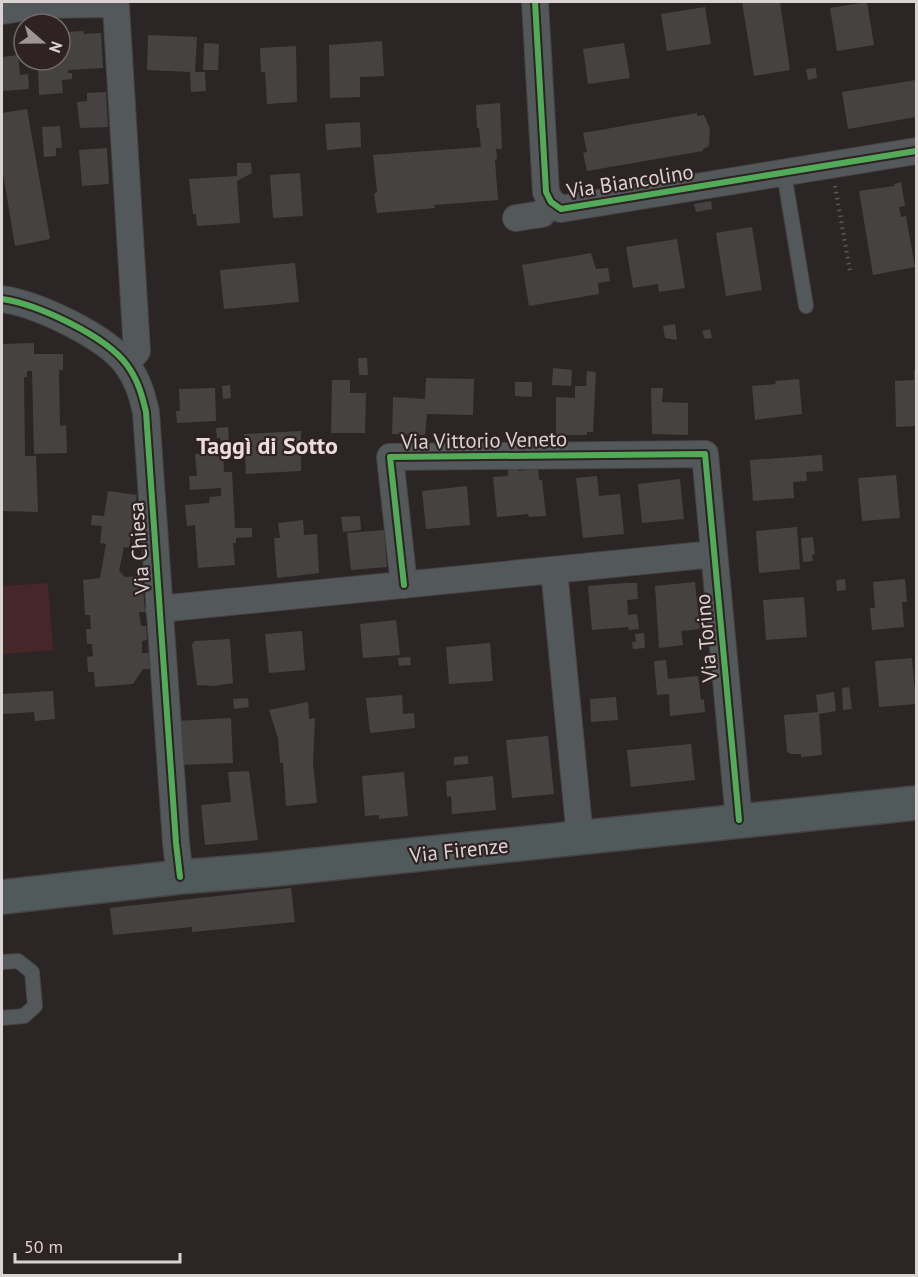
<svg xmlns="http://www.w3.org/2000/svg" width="918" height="1277" font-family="'PT Sans',sans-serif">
  <rect width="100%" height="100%" fill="#2c2526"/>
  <path fill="#472629" d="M 48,583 L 53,650 L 2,654 L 2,586 Z"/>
  <path fill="#474242" d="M 742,2 L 780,2 L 790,70 L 754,76 Z
    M 867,2 L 874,45 L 837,51 L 830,8 Z
    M 705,7 L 711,44 L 667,51 L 661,14 Z
    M 83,31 L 84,34 L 101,33 L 103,68 L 68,70 L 68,73 L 72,73 L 72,79 L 62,80 L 63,93 L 39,95 L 38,66 L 30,66 L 30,60 L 60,60 L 60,37 L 68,37 L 68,32 Z
    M 148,35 L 197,37 L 195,72 L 205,72 L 206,91 L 191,92 L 190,72 L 147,70 Z
    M 382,41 L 384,76 L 360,77 L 360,97 L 330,98 L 329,45 Z
    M 204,43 L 219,44 L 218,70 L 203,70 Z
    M 624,43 L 630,78 L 588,84 L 583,49 Z
    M 296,46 L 297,102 L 267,104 L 265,72 L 261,72 L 260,48 Z
    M 18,55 L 20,75 L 28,74 L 29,89 L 2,91 L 2,57 Z
    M 816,68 L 817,78 L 808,80 L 806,69 Z
    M 916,80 L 916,117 L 848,129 L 842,92 Z
    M 106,92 L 108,127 L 80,128 L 77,102 L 87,101 L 87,93 Z
    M 500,103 L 502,149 L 496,149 L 497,159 L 495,160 L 498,200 L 434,205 L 435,208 L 377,213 L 374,194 L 377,192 L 373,155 L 481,147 L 479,128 L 477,128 L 476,105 Z
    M 27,109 L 50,239 L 15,246 L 2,167 L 2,113 Z
    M 697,113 L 697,116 L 704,115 L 710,129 L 709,146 L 703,149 L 703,151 L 587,171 L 583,153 L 587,152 L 583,133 Z
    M 360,122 L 361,147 L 327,150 L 325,124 Z
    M 60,126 L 62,148 L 56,148 L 56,156 L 44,157 L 42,127 Z
    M 107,148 L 109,184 L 82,186 L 79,150 Z
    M 237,163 L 251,163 L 252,173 L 237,181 L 240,223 L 197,226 L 196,214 L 193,214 L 189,179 L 237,176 Z
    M 300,173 L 303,216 L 273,218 L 270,175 Z
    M 901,182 L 905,206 L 899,207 L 901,217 L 906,216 L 915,267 L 873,275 L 859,191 L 894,186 L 894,184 Z
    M 711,201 L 712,209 L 696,212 L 694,204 Z
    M 752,227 L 762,290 L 726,296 L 716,233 Z
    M 677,239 L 685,288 L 659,292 L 658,284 L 633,288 L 626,247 Z
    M 591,253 L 596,269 L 608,268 L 610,281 L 598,283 L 599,294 L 529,306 L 522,265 Z
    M 295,263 L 299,302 L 224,309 L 220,270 Z
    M 675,324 L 677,340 L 665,338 L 663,326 Z
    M 710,329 L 712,338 L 705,339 L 702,331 Z
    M 34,343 L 34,354 L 63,354 L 63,370 L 59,370 L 60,426 L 66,425 L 67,453 L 34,454 L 32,371 L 27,371 L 27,377 L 24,377 L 25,456 L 36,456 L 38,512 L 2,511 L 2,344 Z
    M 358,358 L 367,358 L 368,375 L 359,375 Z
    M 553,368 L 572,370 L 571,386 L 552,385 Z
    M 914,370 L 916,370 L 916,426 L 896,427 L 895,381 L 914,380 Z
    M 587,371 L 596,372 L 593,432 L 587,432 L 587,435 L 556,435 L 556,397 L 575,398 L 575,386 L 586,386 Z
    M 426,378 L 474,379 L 473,415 L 427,414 L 425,435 L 392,434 L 393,397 L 425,399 Z
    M 799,379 L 802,414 L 755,420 L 752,386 L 776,384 L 775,381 Z
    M 332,380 L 350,380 L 350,393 L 366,393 L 365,433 L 331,433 Z
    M 515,382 L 532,382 L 532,397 L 515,396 Z
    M 230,385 L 231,398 L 223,399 L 222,386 Z
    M 215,388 L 216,421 L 177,423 L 176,411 L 180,411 L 179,389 Z
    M 651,388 L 663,388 L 662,402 L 688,403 L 688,435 L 652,434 Z
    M 228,427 L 229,442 L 221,443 L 220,438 L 217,438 L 216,428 Z
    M 301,431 L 301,471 L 246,474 L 244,434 Z
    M 223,452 L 224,472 L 232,472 L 235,528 L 252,528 L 252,537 L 236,538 L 236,543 L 233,543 L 235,565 L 198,568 L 195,525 L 187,526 L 185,505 L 209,503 L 210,497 L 221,496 L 221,488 L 190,490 L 189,476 L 197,476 L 195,454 Z
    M 822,455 L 823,471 L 806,472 L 807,481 L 793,482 L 794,498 L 753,501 L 750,460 Z
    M 518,469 L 518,471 L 538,469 L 539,480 L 542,480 L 546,516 L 529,517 L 528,514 L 497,517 L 493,477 L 508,476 L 508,470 Z
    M 896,475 L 900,518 L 862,521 L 858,478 Z
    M 597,476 L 599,496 L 620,494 L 624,534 L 583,538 L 576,478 Z
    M 680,479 L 684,519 L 642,523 L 638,484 Z
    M 467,486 L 470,525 L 426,529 L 422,491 Z
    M 108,491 L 137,495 L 129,548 L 124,547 L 119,571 L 125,577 L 142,576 L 145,612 L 139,612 L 141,626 L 146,626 L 147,640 L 142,641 L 142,653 L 149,653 L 150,669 L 143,669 L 133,684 L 95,687 L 94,672 L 88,672 L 87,657 L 93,656 L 92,644 L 87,644 L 86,629 L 91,629 L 90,615 L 85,615 L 83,580 L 100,578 L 106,544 L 100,543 L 102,526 L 91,525 L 92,515 L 104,516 Z
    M 360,516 L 361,530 L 343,532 L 341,517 Z
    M 303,520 L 304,535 L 317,534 L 319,573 L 277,578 L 274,538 L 280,538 L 278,523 Z
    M 797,527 L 800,569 L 759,573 L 756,531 Z
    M 384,530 L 387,567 L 351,570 L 347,533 Z
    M 813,537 L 815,554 L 812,555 L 813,561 L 803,562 L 801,538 Z
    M 845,579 L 846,590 L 837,591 L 836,580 Z
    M 905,579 L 907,602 L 902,602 L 904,627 L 872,630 L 870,608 L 875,608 L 873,582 Z
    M 695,582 L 700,629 L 681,631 L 683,645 L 659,648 L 655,586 Z
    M 625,583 L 637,583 L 638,599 L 627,600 L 628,615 L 637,614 L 639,629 L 629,630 L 628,627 L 592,630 L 588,586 Z
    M 804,597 L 807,637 L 766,640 L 763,600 Z
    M 396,620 L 400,655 L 363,658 L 360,624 Z
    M 302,631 L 305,670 L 269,673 L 265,634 Z
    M 644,633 L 645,648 L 633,649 L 632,642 L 636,642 L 635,634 Z
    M 230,639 L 233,683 L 215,686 L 197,685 L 192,645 L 194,641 Z
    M 490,643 L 493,681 L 449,684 L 446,647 Z
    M 410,657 L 411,665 L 399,666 L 398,658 Z
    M 912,658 L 916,704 L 879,707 L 875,661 Z
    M 666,660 L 668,679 L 698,676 L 701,700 L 704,699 L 705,712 L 670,716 L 669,694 L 657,695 L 654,661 Z
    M 849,687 L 852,709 L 843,710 L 842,688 Z
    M 53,691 L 55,719 L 35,721 L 34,712 L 2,714 L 2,694 Z
    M 834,692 L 836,711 L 819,714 L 822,755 L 801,757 L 801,754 L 791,754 L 787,752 L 784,715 L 818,712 L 816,695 Z
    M 402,695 L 403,714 L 414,713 L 415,728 L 370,733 L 366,698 Z
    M 616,697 L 618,720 L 591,722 L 590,699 Z
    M 248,698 L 249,707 L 234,709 L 233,699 Z
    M 308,702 L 309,719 L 315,718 L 313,763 L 317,803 L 286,806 L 283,763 L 280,763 L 278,738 L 269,710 Z
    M 231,718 L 233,763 L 179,765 L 177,721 Z
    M 548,736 L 554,794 L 512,798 L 506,740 Z
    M 691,744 L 695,780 L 631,787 L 627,750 Z
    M 468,756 L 468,764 L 454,765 L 454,757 Z
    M 249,771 L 258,840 L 205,845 L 201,805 L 231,802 L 228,772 Z
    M 404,772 L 408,816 L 379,819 L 379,815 L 365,816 L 362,776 Z
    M 493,776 L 496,810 L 452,814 L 451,796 L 447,797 L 446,781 Z
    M 291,888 L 295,922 L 192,932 L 192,927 L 113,935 L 110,908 Z"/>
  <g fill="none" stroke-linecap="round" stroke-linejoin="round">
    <g stroke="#474243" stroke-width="16">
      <path id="service" d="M 784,173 L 806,306
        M 2,962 L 18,961 L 32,972 L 35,1006 L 24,1016 L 2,1018"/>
    </g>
    <g stroke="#474243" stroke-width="28">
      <path id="minor" d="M 535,2 L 546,192 L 551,202 L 561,209 L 916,151
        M 116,7 L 137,351 L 126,364
        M 2,11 L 41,5 L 107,4
        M 516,218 L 542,214 L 551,202
        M 2,299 C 37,304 106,336 127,365 C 138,380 142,395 146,412 L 176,843 L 180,877
        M 554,570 L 580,837
        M 404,585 L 390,457 L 705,454 L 739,820
        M 159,609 L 714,554"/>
    </g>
    <g stroke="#474243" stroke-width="36">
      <path id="secondary" d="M 2,897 L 180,877 L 267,870 L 916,803"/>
    </g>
    <path stroke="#585a5b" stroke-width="4" stroke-dasharray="1.5 4.5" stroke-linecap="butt" d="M 835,186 L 850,271"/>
    <use href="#service" stroke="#53595a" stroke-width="14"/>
    <use href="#minor" stroke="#53595a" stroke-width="26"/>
    <use href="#secondary" stroke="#515a5b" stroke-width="33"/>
    <g stroke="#2f2223" stroke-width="10">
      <path id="cycleway" d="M 535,2 L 546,192 L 551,202 L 561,209 L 916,151
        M 2,299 C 37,304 106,336 127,365 C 138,380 142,395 146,412 L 176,843 L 180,877
        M 404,585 L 390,457 L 705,454 L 739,820"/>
    </g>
    <use href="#cycleway" stroke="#51ab58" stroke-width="6"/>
  </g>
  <g text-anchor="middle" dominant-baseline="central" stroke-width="4.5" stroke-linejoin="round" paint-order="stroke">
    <g font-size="21" fill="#dbd2d3" stroke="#2f2223">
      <text transform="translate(630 181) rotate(-9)">Via Biancolino</text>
      <text transform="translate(484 440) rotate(-1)">Via Vittorio Veneto</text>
      <text transform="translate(139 548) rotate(-94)">Via Chiesa</text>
      <text transform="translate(706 638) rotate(-95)">Via Torino</text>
      <text transform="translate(459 850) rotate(-6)">Via Firenze</text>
    </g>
    <g font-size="24" font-weight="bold" fill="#eedcdd" stroke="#2f2223">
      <text x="267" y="445">Taggì di Sotto</text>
    </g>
  </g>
  <rect width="918" height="1277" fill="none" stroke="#dbd2d3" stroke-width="6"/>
  <g transform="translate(42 42) rotate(110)"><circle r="28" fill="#2f2223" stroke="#746869" stroke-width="1.5"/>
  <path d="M0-4.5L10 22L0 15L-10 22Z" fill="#9e9596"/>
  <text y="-9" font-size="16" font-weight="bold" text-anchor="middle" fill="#dbd2d3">N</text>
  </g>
  <path d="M15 1253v9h165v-9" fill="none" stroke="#dbd2d3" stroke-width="3"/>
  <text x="24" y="1253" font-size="18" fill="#dbd2d3" stroke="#2f2223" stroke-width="4.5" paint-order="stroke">50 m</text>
</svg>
